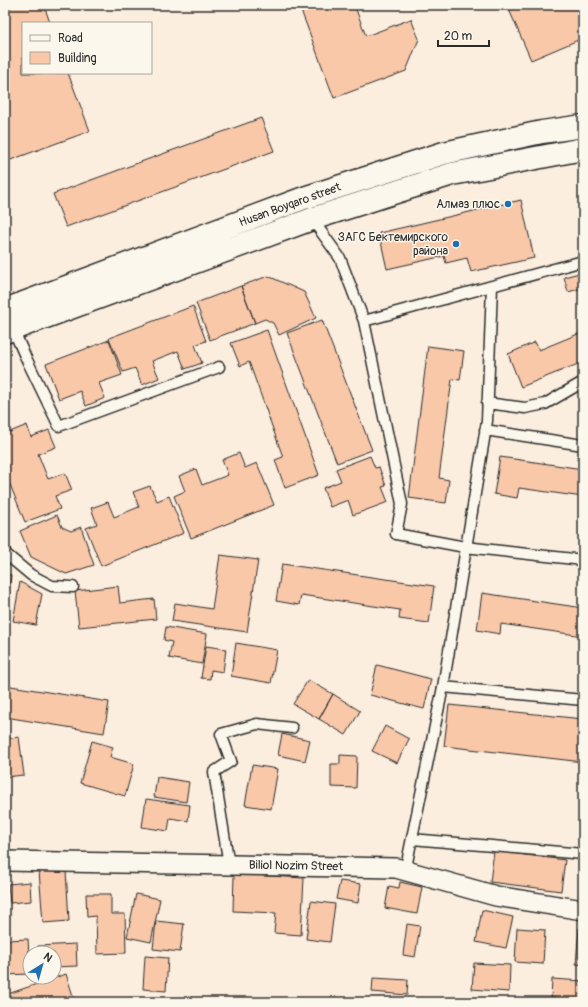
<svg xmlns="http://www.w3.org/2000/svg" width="588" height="1007" font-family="Pangolin,sans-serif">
  <rect width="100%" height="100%" fill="#fbeedf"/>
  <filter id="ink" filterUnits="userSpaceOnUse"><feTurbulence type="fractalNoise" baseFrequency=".025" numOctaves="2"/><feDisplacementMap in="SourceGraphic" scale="8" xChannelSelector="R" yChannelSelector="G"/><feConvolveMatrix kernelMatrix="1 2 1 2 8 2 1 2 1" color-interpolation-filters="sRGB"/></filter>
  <g filter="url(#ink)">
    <path fill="#f9c8a9" stroke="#2b2b2b" d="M 5,5 L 44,5 L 50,23 L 23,23 L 23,73 L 68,73 L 90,131 L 5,162 Z
      M 299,5 L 359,5 L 355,7 L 366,36 L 411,19 L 419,39 L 406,71 L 334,98 Z
      M 507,5 L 583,5 L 583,38 L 531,60 Z
      M 261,118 L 274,151 L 66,227 L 53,194 Z
      M 521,200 L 534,258 L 471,272 L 467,258 L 446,263 L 444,256 L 387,269 L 379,233 Z
      M 583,272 L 583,288 L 568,292 L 564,277 Z
      M 268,276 L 304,292 L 316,318 L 279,335 L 273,323 L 265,319 L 255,323 L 241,286 Z
      M 241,286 L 255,323 L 210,340 L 196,303 Z
      M 193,306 L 206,341 L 195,345 L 202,363 L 185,369 L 178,351 L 152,361 L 159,378 L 142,385 L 135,368 L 123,372 L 109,338 Z
      M 322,320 L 372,450 L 337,463 L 287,333 Z
      M 267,330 L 319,475 L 285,488 L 275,460 L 283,457 L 249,362 L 240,366 L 231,343 Z
      M 583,332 L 583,362 L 521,387 L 508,354 L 535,342 L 539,350 Z
      M 109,340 L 122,375 L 99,383 L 105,398 L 86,406 L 80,391 L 59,399 L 46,364 Z
      M 428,346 L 464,351 L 460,380 L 452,379 L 439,478 L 449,480 L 446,503 L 409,498 Z
      M 27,425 L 31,437 L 49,430 L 56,447 L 38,454 L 48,479 L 65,473 L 72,490 L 55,496 L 60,509 L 25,522 L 5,472 L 5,434 Z
      M 239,453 L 245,468 L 257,463 L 274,505 L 191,538 L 174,496 L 185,491 L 179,476 L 196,469 L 202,485 L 228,475 L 222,460 Z
      M 370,456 L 375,468 L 379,467 L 386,486 L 382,487 L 388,502 L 353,515 L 348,500 L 330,507 L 323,488 L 341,481 L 336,469 Z
      M 500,457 L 583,469 L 583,497 L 519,488 L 517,498 L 494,494 Z
      M 150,486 L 157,501 L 169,496 L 184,533 L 101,566 L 86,528 L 97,524 L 91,508 L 108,502 L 114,517 L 139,507 L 133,492 Z
      M 57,515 L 62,527 L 71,531 L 81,527 L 94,565 L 66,574 L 31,557 L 20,531 Z
      M 220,555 L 258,560 L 247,632 L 172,621 L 175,603 L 212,609 Z
      M 282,564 L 434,586 L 429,623 L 399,619 L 400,610 L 301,595 L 299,605 L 276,601 Z
      M 5,574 L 11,575 L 6,610 L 5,610 Z
      M 20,582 L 42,594 L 36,625 L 13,621 Z
      M 118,586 L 120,603 L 154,599 L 156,619 L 79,627 L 75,591 Z
      M 482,593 L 583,608 L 583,636 L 501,624 L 500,634 L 477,630 Z
      M 166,627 L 207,634 L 202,664 L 169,658 L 172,642 L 164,640 Z
      M 236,643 L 277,650 L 271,683 L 231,676 Z
      M 206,646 L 226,649 L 223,672 L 211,670 L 210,679 L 201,678 Z
      M 377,665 L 431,679 L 424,709 L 370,695 Z
      M 308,680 L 333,694 L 319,719 L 293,704 Z
      M 5,685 L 109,702 L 104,733 L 5,717 Z
      M 333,694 L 360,711 L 346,735 L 319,719 Z
      M 449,705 L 583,719 L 583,762 L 444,746 Z
      M 385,726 L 409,739 L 397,763 L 372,751 Z
      M 282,734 L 310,740 L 305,761 L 278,755 Z
      M 19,737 L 24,775 L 5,777 L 5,739 Z
      M 92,741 L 113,747 L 110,757 L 134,764 L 125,796 L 80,783 Z
      M 340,755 L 357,756 L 356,788 L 331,787 L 331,764 L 340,764 Z
      M 252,765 L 278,769 L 271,809 L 245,805 Z
      M 157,777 L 189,782 L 186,802 L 154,797 Z
      M 146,799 L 190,805 L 188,821 L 170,818 L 168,831 L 142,827 Z
      M 494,851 L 565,860 L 561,891 L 490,882 Z
      M 66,870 L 69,921 L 43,923 L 39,871 Z
      M 234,874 L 304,878 L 301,935 L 274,933 L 276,913 L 233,911 Z
      M 340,881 L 361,884 L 358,903 L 336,899 Z
      M 30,882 L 31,901 L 10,903 L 8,884 Z
      M 400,882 L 422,887 L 417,914 L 385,908 L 389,886 L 399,888 Z
      M 86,894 L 111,894 L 111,914 L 125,914 L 126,953 L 97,954 L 96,916 L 87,917 Z
      M 136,894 L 160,899 L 151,942 L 127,937 Z
      M 311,901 L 335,904 L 330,942 L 306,939 Z
      M 482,910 L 513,917 L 506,948 L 476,942 Z
      M 156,921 L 184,924 L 180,952 L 153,949 Z
      M 407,924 L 420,926 L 415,957 L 403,955 Z
      M 517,928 L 545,930 L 543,964 L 515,962 Z
      M 579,928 L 583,928 L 583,965 L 576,964 Z
      M 5,930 L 6,930 L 6,940 L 28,939 L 30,974 L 5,975 Z
      M 76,944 L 77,966 L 54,967 L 54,953 L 38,953 L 38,946 Z
      M 145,956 L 168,958 L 166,991 L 143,989 Z
      M 474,963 L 510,965 L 509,992 L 472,989 Z
      M 66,974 L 75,1002 L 5,1002 L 5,995 Z
      M 373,978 L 408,980 L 407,995 L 372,992 Z
      M 552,979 L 583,981 L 583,1000 L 551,998 Z"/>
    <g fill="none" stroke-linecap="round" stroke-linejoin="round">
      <g stroke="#2b2b2b" stroke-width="13">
        <path id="service" d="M 312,219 L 340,258 L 364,321 L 402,504 L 396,534 L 465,547 L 583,560
          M 364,321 L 583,261
          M 13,329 L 25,356 L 59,426 L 219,367
          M 487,403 L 525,408 L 545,404 L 583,382
          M 485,430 L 583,445
          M 5,552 L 7,555 L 31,575 L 52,586 L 73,587
          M 443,687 L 583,700
          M 412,839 L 583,854
          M 229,865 L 214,772 L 231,761 L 221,734 L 257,724 L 292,728
          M 405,872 L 443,687 L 487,421 L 492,286"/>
      </g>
      <g stroke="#2b2b2b" stroke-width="22">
        <path id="minor" d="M 5,861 L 396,868 L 496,896 L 583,910"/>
      </g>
      <g stroke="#2b2b2b" stroke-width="25">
        <path id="secondary" d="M 5,310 L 304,198 L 444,153 L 542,132 L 583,126
          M 5,332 L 312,219 L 452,174 L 583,149"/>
      </g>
      <use href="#service" stroke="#fbf7ec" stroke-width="10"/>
      <use href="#minor" stroke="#fbf7ec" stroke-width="19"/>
      <use href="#secondary" stroke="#fbf7ec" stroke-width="22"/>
    </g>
  </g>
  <g fill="#1f6fb2" stroke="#fbf7ec" stroke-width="1.5">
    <circle cx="508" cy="204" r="4"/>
    <circle cx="456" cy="244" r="4"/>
  </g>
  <g text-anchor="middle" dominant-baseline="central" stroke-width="3" stroke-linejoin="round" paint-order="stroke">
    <g font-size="12" fill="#2b2b2b" stroke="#fbf7ec" text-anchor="end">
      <text x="500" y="204">Алмаз плюс</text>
      <text x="448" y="237">ЗАГС Бектемирского<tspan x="448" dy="14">района</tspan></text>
    </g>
    <g font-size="12" fill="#2b2b2b" stroke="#fbf7ec">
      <text transform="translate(290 205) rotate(-20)">Husan Boyqaro street</text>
      <text transform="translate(296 866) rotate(1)">Biliol Nozim Street</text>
    </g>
  </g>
  <rect width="588" height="1007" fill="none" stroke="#fbf7ec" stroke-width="20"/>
  <rect x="10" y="10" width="568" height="987" fill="none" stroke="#2b2b2b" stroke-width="1.5" filter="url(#ink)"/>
  <rect x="22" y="22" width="130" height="52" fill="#fbf7ec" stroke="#a8a59f"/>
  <rect x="30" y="35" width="20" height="6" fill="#fbf7ec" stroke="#a8a59f"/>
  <text x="58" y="42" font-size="12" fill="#2b2b2b">Road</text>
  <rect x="30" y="52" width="20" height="12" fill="#f9c8a9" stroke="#a8a59f"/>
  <text x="58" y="62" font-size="12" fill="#2b2b2b">Building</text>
  <g transform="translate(42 965) rotate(37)"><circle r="19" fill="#fbf7ec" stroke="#a8a59f"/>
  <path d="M0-3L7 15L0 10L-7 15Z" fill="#1f6fb2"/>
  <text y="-6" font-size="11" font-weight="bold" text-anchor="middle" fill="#2b2b2b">N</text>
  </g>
  <path d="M438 40v6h51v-6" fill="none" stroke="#2b2b2b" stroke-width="2"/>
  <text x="444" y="40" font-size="12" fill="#2b2b2b" stroke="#fbf7ec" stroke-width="3" paint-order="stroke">20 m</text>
</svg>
